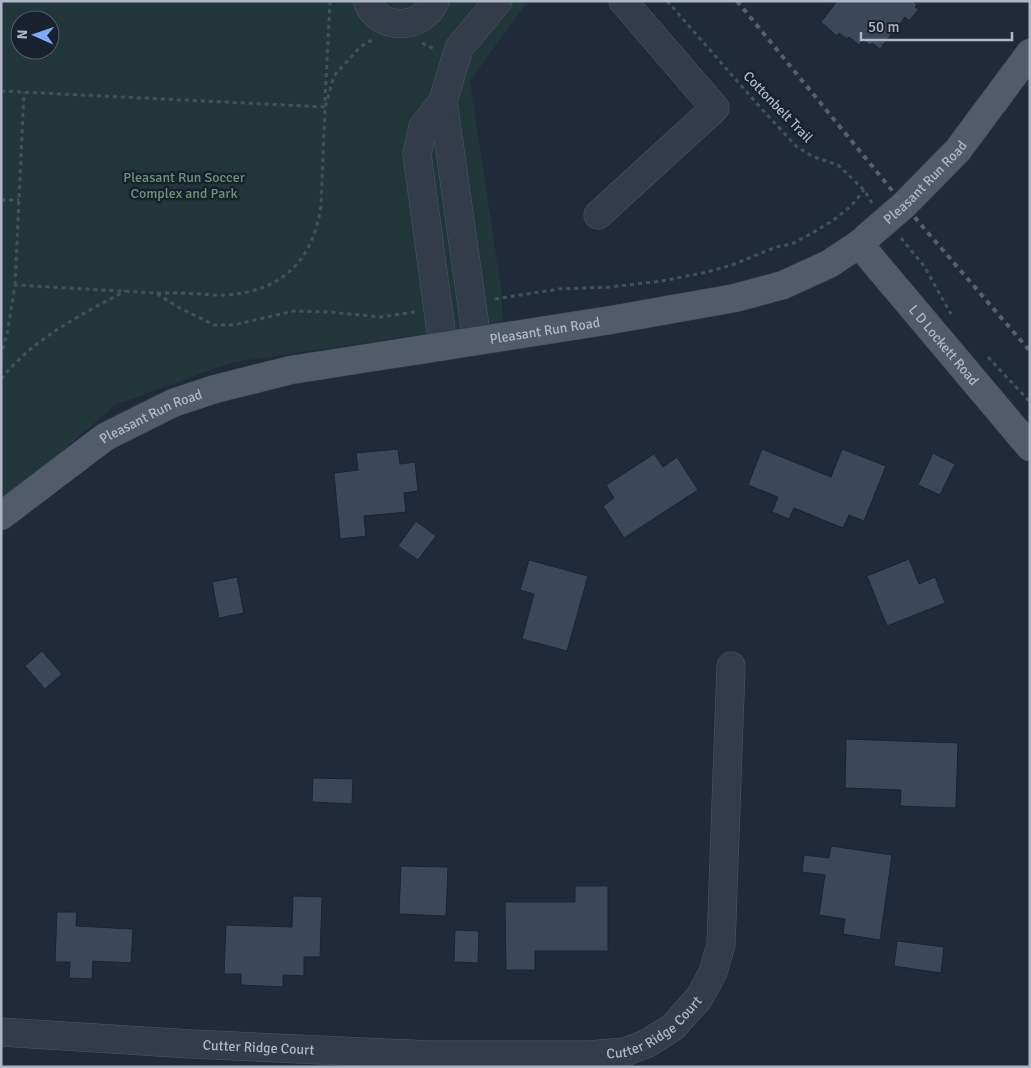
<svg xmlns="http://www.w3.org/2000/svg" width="1031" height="1068" font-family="Signika,sans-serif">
  <rect width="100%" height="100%" fill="#202a39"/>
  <path fill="#22373a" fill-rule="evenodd" d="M 1,1 L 528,1 L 470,81 L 502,294 L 503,322 L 230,363 L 115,405 L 1,505 ZM 20,20 L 50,20 L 50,50 L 20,50 Z"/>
  <path fill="#3c4859" stroke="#1b2330" d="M 837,1 L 913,1 L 917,5 L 915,7 L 919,9 L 909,21 L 905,17 L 880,49 L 872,43 L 870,45 L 863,40 L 859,45 L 849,37 L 847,39 L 839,33 L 837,36 L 821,22 Z
    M 398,449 L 400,464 L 415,462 L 418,491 L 404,493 L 406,512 L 364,516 L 366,536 L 340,539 L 334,473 L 358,470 L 356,453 Z
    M 762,449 L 831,477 L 842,449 L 886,466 L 864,521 L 849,515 L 843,528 L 794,508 L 789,519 L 772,512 L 778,497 L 748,485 Z
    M 933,453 L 955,464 L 940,495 L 918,485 Z
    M 654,454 L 663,467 L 677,457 L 698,490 L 624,538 L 603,506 L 614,498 L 606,485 Z
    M 416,521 L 436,536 L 418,560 L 398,546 Z
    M 909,559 L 919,584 L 935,577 L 945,603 L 887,626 L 867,576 Z
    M 529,560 L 588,576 L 567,651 L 522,639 L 534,594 L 520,590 Z
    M 237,577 L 244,613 L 219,618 L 212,582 Z
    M 42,651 L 62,674 L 45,689 L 25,666 Z
    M 846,739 L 958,743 L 956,808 L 900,806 L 901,790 L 845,788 Z
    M 313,778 L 353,779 L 352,804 L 312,802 Z
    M 831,846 L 892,855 L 880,940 L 843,934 L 845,919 L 819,915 L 825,875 L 802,872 L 804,855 L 829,858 Z
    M 401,866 L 448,867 L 446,916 L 399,914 Z
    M 575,886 L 608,886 L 608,951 L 535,951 L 535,970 L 506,970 L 505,902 L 575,902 Z
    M 293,896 L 322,897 L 320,957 L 304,957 L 304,976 L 283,975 L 283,987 L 241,985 L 241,974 L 224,974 L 226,925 L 292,927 Z
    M 57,912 L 77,912 L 76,926 L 133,929 L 131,963 L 93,961 L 92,979 L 69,978 L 70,962 L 55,962 Z
    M 455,930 L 479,931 L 478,963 L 454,962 Z
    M 897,941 L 944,947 L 941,973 L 894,966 Z"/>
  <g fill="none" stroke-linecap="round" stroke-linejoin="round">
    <g stroke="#4f5764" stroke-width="29">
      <g id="minor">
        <path d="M 367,1 C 379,32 423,30 435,1"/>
        <path d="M 443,101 L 477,341"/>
        <path d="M 598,215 L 715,108 L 623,1"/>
        <path d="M 443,346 L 417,154 L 423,127 L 443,101 L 459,48 L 498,1"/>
        <path id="s1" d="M 1,1032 L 191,1044 L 430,1055 L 588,1055 L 625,1052 L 648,1043 L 673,1027 L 699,998 L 713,972 L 721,945 L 731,666"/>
      </g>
    </g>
    <g stroke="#3d4553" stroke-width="29">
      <g id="major">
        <path id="s2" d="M 859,244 L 1030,447"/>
        <path id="s3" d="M 1,516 L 105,437 L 173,403 L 215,389 L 291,370 L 611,320 L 735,298 L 783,285 L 829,264 L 859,244 L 904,205 L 958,150 L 1030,53"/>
      </g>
    </g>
    <path stroke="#405458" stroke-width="3" stroke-dasharray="4 4" stroke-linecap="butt" d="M 667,1 L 760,107 L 797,147 L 814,157 L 838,165 L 864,190 L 872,203
      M 422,43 L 434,49
      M 1,91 L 325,107
      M 325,101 L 330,1
      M 1,200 L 19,200
      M 901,238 L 924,266 L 951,314
      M 15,285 L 24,92
      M 157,293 C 171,293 185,293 199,294 C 208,294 217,296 226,295 C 282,291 313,261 321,206 L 325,108 L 334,76 L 360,47 L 372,40
      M 495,299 L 559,289 L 610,287 L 662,281 L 707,272 L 732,265 L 776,247 L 792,244 L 814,232 L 835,219 L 852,205 L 864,190
      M 1,357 L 8,329 L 15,285 L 156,293 L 178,307 L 214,325 L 233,325 L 294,311 L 329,312 L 381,317 L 415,312
      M 988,357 L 1030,402
      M 1,379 C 34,338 79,316 125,291"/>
    <use href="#minor" stroke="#343c49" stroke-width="28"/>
    <use href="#major" stroke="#525b6a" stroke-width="28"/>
    <path stroke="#566071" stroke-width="4" stroke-dasharray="5 5" stroke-linecap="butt" d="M 737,1 L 904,205 L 1030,351"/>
  </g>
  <g text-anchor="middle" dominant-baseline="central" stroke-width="5" stroke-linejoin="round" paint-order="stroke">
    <g font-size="14" fill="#afb7c6" stroke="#19212e">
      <text transform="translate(778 107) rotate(46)">Cottonbelt Trail</text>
      <text stroke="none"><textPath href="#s3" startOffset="1006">Pleasant Run Road</textPath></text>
      <text stroke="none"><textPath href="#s3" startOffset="586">Pleasant Run Road</textPath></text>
      <text stroke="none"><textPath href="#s2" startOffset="132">L D Lockett Road</textPath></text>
      <text stroke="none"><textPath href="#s3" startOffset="181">Pleasant Run Road</textPath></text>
      <text stroke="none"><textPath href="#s1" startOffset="662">Cutter Ridge Court</textPath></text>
      <text stroke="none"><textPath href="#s1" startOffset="258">Cutter Ridge Court</textPath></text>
    </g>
    <g font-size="14" fill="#659773" stroke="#19212e">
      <text x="184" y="177">Pleasant Run Soccer<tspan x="184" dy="16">Complex and Park</tspan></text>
    </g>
  </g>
  <rect width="1031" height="1068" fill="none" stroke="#afb7c6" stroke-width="5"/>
  <g transform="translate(35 35) rotate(272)"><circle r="24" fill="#19212e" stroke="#555d6b"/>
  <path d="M0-4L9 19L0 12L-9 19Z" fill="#7faafa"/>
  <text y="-8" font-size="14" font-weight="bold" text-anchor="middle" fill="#afb7c6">N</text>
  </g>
  <path d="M861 32v8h151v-8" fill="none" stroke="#afb7c6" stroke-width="2.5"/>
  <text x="868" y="32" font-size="15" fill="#afb7c6" stroke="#19212e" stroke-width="4" paint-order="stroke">50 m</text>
</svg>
